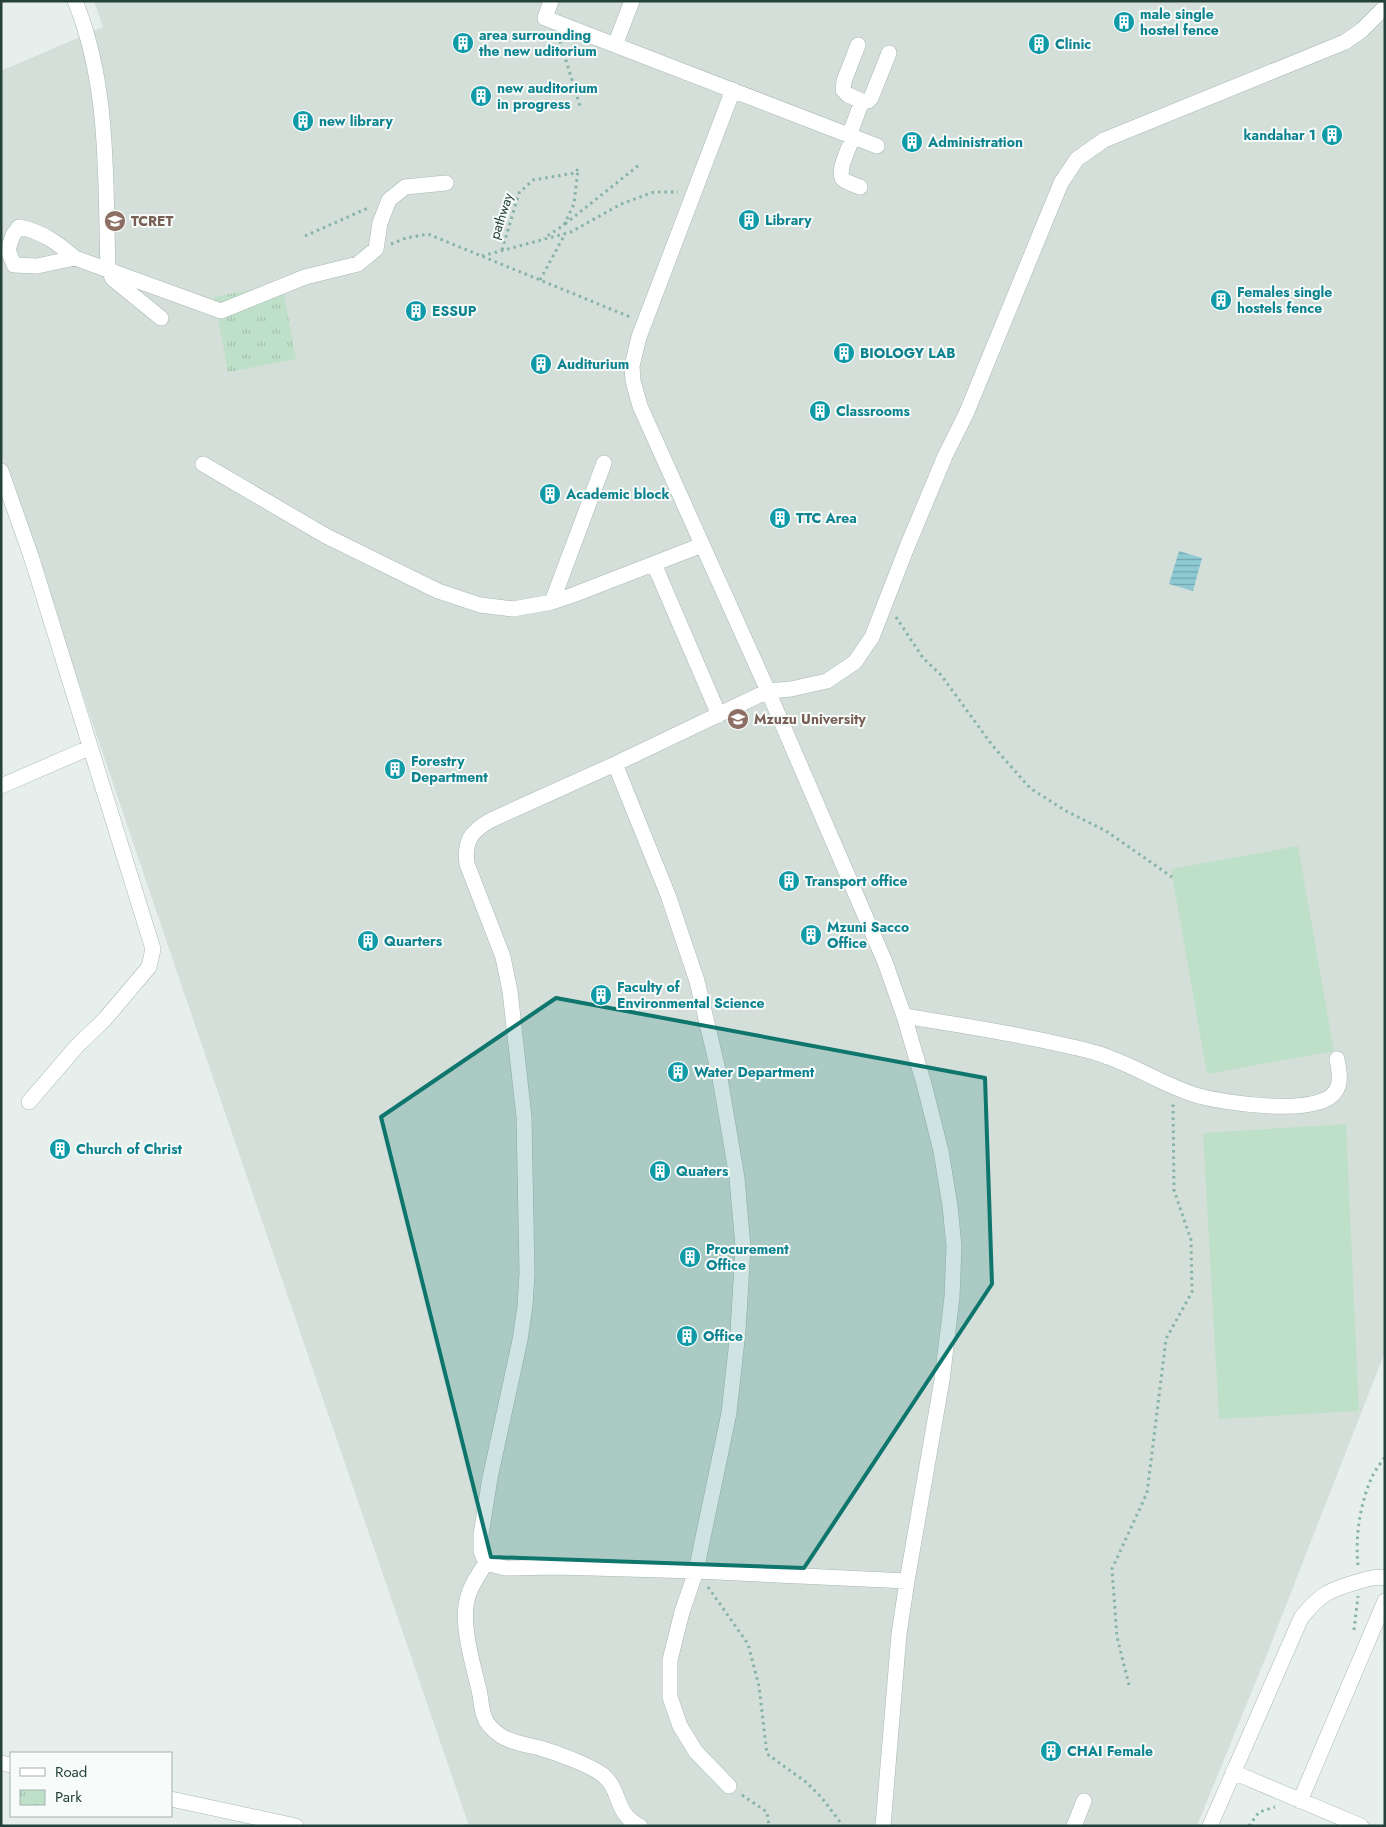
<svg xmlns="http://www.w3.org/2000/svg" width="1386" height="1827" font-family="Jost,sans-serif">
  <defs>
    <pattern id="park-tufts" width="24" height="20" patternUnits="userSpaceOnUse" patternTransform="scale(1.25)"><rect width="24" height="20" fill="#bfe0c8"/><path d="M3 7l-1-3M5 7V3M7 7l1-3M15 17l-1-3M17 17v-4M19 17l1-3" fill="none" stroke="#a4c1ad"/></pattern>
    <pattern id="water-rules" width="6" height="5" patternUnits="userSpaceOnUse" patternTransform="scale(1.25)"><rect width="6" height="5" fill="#8ec9d4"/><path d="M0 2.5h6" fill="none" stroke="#74a5ad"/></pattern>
  </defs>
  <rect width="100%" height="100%" fill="#e6efeb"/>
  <path fill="#d4dfda" d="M 94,1 L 1385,1 L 1385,1352 L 1267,1654 L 1197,1826 L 469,1826 L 181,984 L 1,453 L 1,71 L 103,27 Z"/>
  <path fill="url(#park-tufts)" d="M 282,284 L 296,359 L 228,372 L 214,297 Z"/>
  <path fill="#bfe0c8" d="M 1298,846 L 1334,1051 L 1207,1074 L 1171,869 Z
    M 1346,1124 L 1359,1411 L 1219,1419 L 1203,1133 Z"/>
  <path fill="url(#water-rules)" d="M 1179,551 L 1202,558 L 1193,591 L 1169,584 Z"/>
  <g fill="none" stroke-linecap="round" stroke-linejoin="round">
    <g stroke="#a8b8b2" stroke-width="16">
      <path id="minor" d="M 75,1 C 110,86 105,180 108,269 L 113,279 L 161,318
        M 551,1 L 545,18 L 615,45
        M 632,1 L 615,45 L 877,146
        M 733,90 L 639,337 L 632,366 L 633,381 L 640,406 L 768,691 L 885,962 L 904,1016 L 924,1084 L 941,1151 L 950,1206 L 954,1246 L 952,1297 L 942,1380 L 907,1581 L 899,1634 L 883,1826
        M 862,101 L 868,101 L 871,98 L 889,53
        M 849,136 L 862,101 L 848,95 L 843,90 L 844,81 L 858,45
        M 853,137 C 850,146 835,174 844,180 C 848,183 855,185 860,187
        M 75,258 C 58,243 41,231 19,227 L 13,235 L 8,250 L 14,265 L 37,266 L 75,258 L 221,311 L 305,277 L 358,264 L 376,249 L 380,223 L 389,200 L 405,187 L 446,183
        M 203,464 L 326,536 L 438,591 L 480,605 L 513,609 L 552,602 L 573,595 L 702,545
        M 1,471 L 31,556 L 153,949 L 149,967 L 105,1019 L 77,1046 L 29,1102
        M 654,564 L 719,715
        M 552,602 L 604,463
        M 615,764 L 668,895 L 697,981 L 720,1078 L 737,1178 L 743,1247 L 738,1331 L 729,1413 L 696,1571 L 682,1612 L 670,1660 L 670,1697 L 680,1726 L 696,1752 L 729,1786
        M 1,786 L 89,748
        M 904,1016 C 959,1025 1014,1033 1068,1046 C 1082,1049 1096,1052 1108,1057 C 1139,1068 1167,1087 1199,1096 C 1225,1103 1318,1117 1335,1092 C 1342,1083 1339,1070 1337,1059
        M 486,1563 C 479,1574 470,1586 467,1600 C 461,1626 473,1664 479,1690 C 481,1698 481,1708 484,1716 C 486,1724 494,1731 501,1736 C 512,1743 528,1745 540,1748 C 557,1753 590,1765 603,1775 C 622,1791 614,1814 640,1826
        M 907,1581 L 696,1571 L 558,1567 L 505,1568 L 486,1563 L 481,1551 L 481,1535 L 490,1478 L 520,1340 L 525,1306 L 527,1273 L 524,1117 L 510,991 L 503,957 L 467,864 C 464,841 471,831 491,820 L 615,764 L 768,691 L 791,689 L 827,681 L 855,662 L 872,637 L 907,547 L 945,456 L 966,414 L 1061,183 L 1077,159 L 1104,140 L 1345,42 L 1362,30 L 1382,10
        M 1,1763 L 11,1765
        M 1233,1772 L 1361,1826
        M 171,1799 L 296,1826
        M 1300,1801 L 1385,1601
        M 1074,1826 L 1084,1801
        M 1210,1826 L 1301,1618 C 1320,1594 1329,1590 1357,1582 C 1367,1579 1375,1576 1385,1578"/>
    </g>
    <path stroke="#86b3a5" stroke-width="3" stroke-dasharray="2.5 4" stroke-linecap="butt" d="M 560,41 L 580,106
      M 565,224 L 639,165
      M 305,236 L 368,208
      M 391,244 L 406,238 L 428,234 L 630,317
      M 502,250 L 519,193 L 533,180 L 575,173 L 578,169 L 574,204 L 564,225 L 544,238
      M 482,256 L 571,232 L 621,204 L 654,192 L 678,192
      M 540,280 L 565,234
      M 896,617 L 923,658 L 941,675 L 992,745 L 1030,788 L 1066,811 L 1106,831 L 1172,877
      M 1358,1565 C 1355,1537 1360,1503 1372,1477 C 1375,1470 1381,1463 1385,1457
      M 708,1587 L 748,1644 L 759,1686 L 767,1754 L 806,1782 L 822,1798 L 843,1826
      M 1354,1630 L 1358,1596
      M 1129,1685 L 1117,1637 L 1112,1569 L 1147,1493 L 1166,1339 L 1192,1292 L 1191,1240 L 1174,1190 L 1173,1103
      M 742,1795 L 767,1812 L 769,1826
      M 1249,1826 L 1259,1812 L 1275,1807"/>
    <use href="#minor" stroke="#fff" stroke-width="15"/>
  </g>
  <path fill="#0f766e" fill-opacity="0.2" stroke="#0f766e" stroke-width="4" stroke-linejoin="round" d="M 556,998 L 985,1078 L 992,1284 L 804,1568 L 491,1557 L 381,1117 Z"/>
  <defs>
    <g id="building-disc" transform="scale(1.125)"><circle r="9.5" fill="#0f9aa8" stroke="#f7fbf9"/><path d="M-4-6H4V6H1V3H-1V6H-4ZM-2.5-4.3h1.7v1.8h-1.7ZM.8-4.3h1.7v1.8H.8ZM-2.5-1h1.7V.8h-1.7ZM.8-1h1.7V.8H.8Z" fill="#fff"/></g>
    <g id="university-disc" transform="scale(1.125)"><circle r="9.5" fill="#8d6e63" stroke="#f7fbf9"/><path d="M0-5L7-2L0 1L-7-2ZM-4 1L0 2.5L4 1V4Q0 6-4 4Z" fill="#fff"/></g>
  </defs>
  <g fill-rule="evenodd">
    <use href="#building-disc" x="1124" y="22"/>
    <use href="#building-disc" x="463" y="43"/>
    <use href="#building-disc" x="1039" y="44"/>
    <use href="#building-disc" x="481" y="96"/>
    <use href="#building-disc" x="303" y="121"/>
    <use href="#building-disc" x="1332" y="135"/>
    <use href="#building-disc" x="912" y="142"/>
    <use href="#building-disc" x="749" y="220"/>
    <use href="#university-disc" x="115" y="221"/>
    <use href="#building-disc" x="1221" y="300"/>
    <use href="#building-disc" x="416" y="311"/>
    <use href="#building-disc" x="844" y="353"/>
    <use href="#building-disc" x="541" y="364"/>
    <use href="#building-disc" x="820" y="411"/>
    <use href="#building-disc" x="550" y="494"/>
    <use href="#building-disc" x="780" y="518"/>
    <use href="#university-disc" x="738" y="719"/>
    <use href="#building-disc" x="395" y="769"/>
    <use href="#building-disc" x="789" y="881"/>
    <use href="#building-disc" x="811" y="935"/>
    <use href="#building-disc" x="368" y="941"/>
    <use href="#building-disc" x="601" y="995"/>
    <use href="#building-disc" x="678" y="1072"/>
    <use href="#building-disc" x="60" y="1149"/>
    <use href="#building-disc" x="660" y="1171"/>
    <use href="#building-disc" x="690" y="1257"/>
    <use href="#building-disc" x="687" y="1336"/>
    <use href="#building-disc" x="1051" y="1751"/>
  </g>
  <g text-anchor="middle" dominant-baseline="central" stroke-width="4" stroke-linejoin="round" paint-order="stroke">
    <g font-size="14" font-weight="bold" fill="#0d838f" stroke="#f7fbf9" text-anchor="start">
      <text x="1140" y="14">male single<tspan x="1140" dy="16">hostel fence</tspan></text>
      <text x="479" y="35">area surrounding<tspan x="479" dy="16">the new uditorium</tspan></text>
      <text x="1055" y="44">Clinic</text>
      <text x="497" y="88">new auditorium<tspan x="497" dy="16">in progress</tspan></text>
      <text x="319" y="121">new library</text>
      <text x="1316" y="135" text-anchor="end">kandahar 1</text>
      <text x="928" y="142">Administration</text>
      <text x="765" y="220">Library</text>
      <text x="1237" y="292">Females single<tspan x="1237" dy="16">hostels fence</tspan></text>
      <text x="432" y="311">ESSUP</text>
      <text x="860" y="353">BIOLOGY LAB</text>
      <text x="557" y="364">Auditurium</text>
      <text x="836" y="411">Classrooms</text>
      <text x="566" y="494">Academic block</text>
      <text x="796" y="518">TTC Area</text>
      <text x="411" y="761">Forestry<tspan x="411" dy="16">Department</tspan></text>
      <text x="805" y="881">Transport office</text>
      <text x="827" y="927">Mzuni Sacco<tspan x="827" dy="16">Office</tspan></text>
      <text x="384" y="941">Quarters</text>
      <text x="617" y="987">Faculty of<tspan x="617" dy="16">Environmental Science</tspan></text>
      <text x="694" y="1072">Water Department</text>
      <text x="76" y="1149">Church of Christ</text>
      <text x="676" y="1171">Quaters</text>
      <text x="706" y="1249">Procurement<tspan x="706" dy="16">Office</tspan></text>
      <text x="703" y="1336">Office</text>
      <text x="1067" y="1751">CHAI Female</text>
    </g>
    <g font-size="14" fill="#24423a" stroke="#f7fbf9">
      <text transform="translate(501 216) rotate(-72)">pathway</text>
    </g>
    <g font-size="14" font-weight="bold" fill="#785e54" stroke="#f7fbf9" text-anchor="start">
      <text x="131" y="221">TCRET</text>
      <text x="754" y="719">Mzuzu University</text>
    </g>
  </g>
  <rect width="1386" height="1827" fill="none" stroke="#24423a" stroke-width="5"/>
  <rect x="10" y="1752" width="162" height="65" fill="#f7fbf9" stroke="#a3b1ad"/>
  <rect x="20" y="1768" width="25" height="8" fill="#ffffff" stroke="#a3b1ad"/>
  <text x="55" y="1777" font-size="15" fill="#24423a">Road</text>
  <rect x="20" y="1790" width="25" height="15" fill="url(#park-tufts)" stroke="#a3b1ad"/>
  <text x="55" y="1802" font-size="15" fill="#24423a">Park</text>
</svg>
